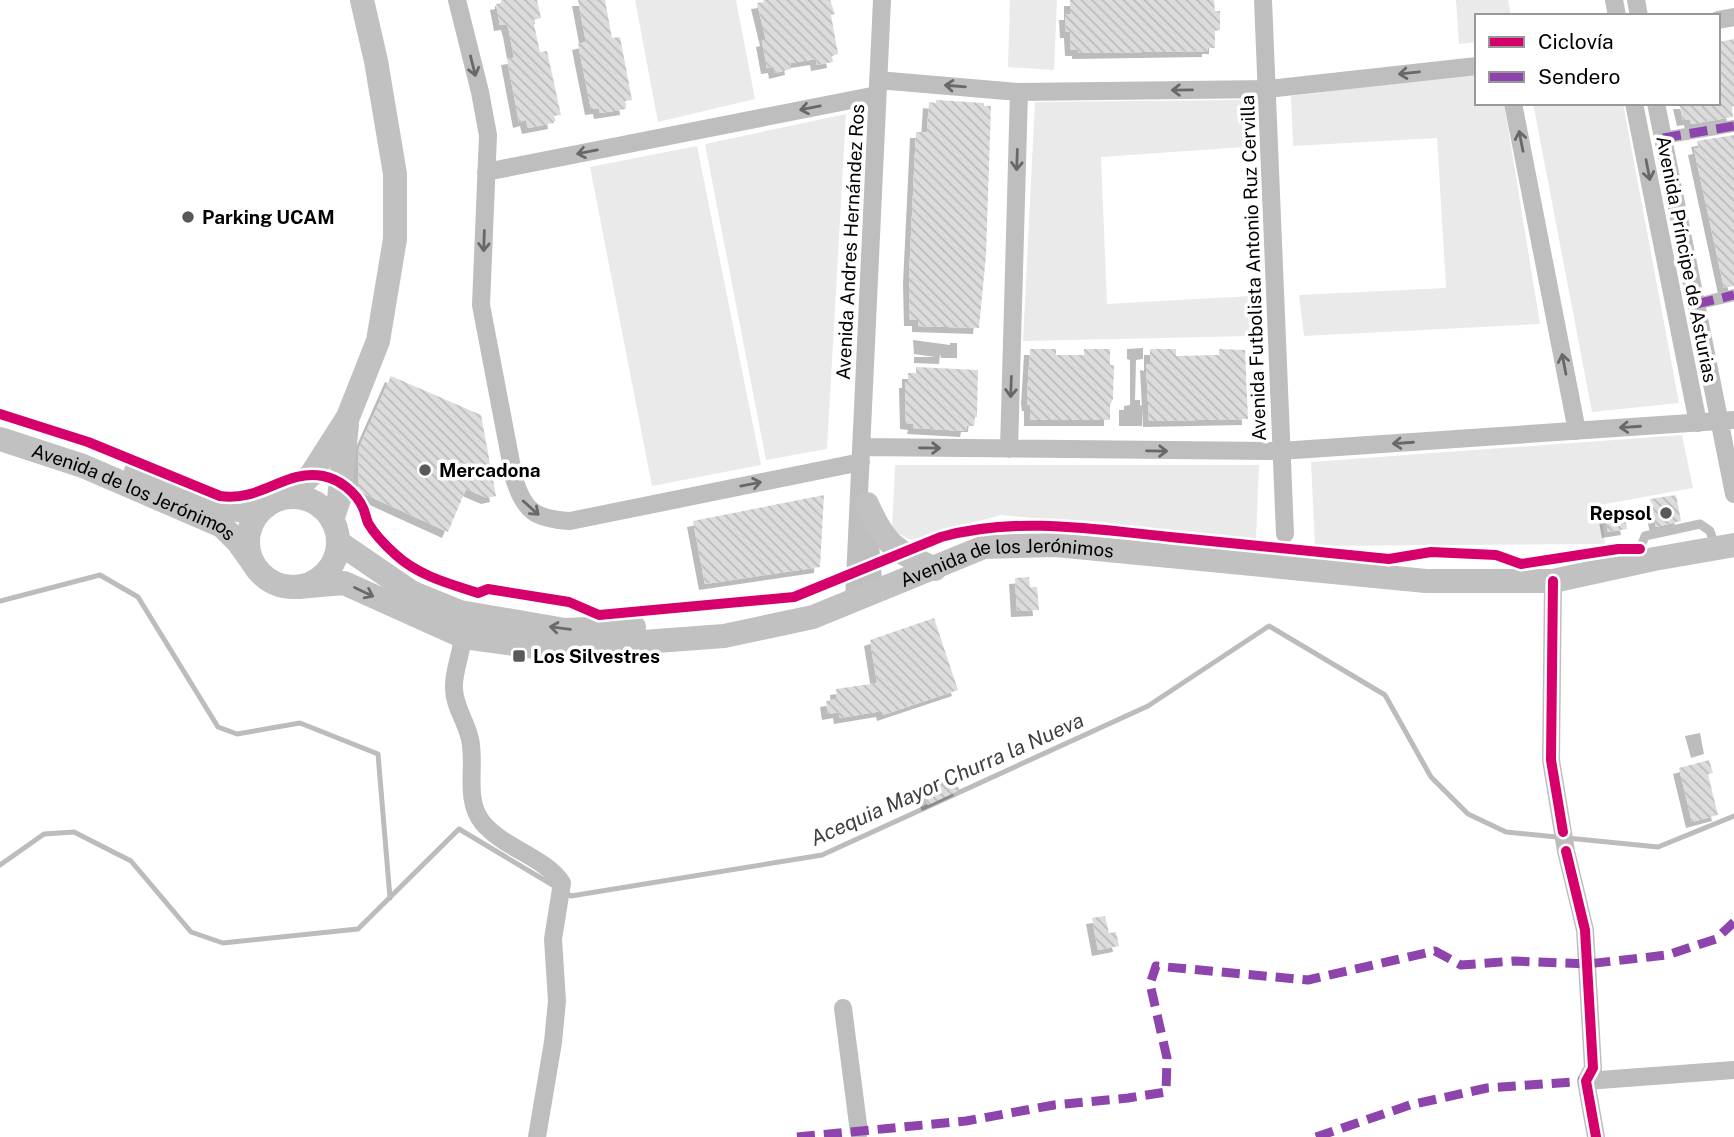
<svg xmlns="http://www.w3.org/2000/svg" width="1734" height="1137" font-family="'Public Sans',sans-serif">
  <defs>
    <pattern id="building-back-hatch" width="6" height="6" patternUnits="userSpaceOnUse" patternTransform="scale(1.75)"><rect width="6" height="6" fill="#dcdcdc"/><path d="M-1 5l2 2M0 0l6 6M5-1l2 2" fill="none" stroke="#bbb"/></pattern>
    <filter id="shadow"><feDropShadow dx="-6" dy="6" stdDeviation="0" flood-color="#0004"/></filter>
  </defs>
  <rect width="100%" height="100%" fill="#fff"/>
  <path fill="#eaeaea" d="M 635,0 L 736,0 L 755,99 L 658,122 Z
    M 1010,0 L 1057,0 L 1054,70 L 1008,67 Z
    M 1456,0 L 1508,0 L 1511,16 L 1477,16 L 1477,42 L 1459,44 Z
    M 1477,73 L 1477,103 L 1504,103 L 1540,324 L 1304,336 L 1299,295 L 1446,288 L 1437,138 L 1293,146 L 1291,96 Z
    M 1243,100 L 1244,147 L 1101,157 L 1107,304 L 1251,296 L 1252,336 L 1023,341 L 1035,102 Z
    M 1533,103 L 1623,103 L 1679,403 L 1592,412 Z
    M 846,114 L 827,449 L 766,460 L 705,144 Z
    M 697,146 L 761,465 L 652,486 L 590,167 Z
    M 1682,435 L 1693,488 L 1600,505 L 1605,544 L 1315,546 L 1311,462 Z
    M 895,465 L 1259,465 L 1256,539 L 1001,515 L 911,540 L 892,530 Z"/>
  <path fill="#bcbcbc" d="M 913,340 L 950,345 L 950,343 L 957,343 L 957,358 L 941,358 L 940,354 L 939,364 L 914,363 L 914,357 L 935,357 L 914,354 Z
    M 1143,348 L 1143,359 L 1136,360 L 1135,400 L 1140,400 L 1140,405 L 1142,406 L 1142,426 L 1119,426 L 1119,410 L 1124,410 L 1124,406 L 1130,405 L 1130,360 L 1127,359 L 1127,349 Z
    M 1700,733 L 1704,754 L 1691,758 L 1685,736 Z"/>
  <g fill="none" stroke-linecap="round" stroke-linejoin="round">
    <path stroke="#bcbcbc" stroke-width="5" d="M 0,601 L 100,575 L 138,597 L 218,727 L 237,734 L 300,723 L 378,754 L 390,898
      M 0,865 L 44,834 L 74,832 L 131,861 L 191,932 L 223,943 L 358,929 L 459,829 L 571,896 L 822,855 L 1148,706 L 1269,626 L 1385,695 L 1431,777 L 1468,814 L 1506,832 L 1658,847 L 1734,816"/>
  </g>
  <path fill="url(#building-back-hatch)" filter="url(#shadow)" d="M 501,0 L 537,0 L 541,18 L 533,20 L 540,52 L 547,51 L 561,115 L 553,116 L 554,123 L 528,128 L 526,120 L 519,122 L 507,59 L 514,58 L 509,31 L 507,24 L 500,25 L 496,4 L 501,3 Z
    M 578,0 L 605,0 L 612,38 L 620,37 L 632,100 L 625,101 L 626,109 L 600,113 L 599,108 L 591,109 L 578,44 L 586,42 Z
    M 763,0 L 830,0 L 835,14 L 831,15 L 838,54 L 832,56 L 833,62 L 817,65 L 816,59 L 790,63 L 791,69 L 775,73 L 774,67 L 767,68 L 762,41 L 766,40 L 757,3 L 764,2 Z
    M 1070,0 L 1214,0 L 1215,11 L 1220,11 L 1220,30 L 1215,31 L 1215,48 L 1208,48 L 1208,51 L 1078,53 L 1078,50 L 1071,50 L 1070,32 L 1066,32 L 1065,14 L 1070,14 Z
    M 1734,39 L 1734,106 L 1732,107 L 1733,117 L 1691,124 L 1690,119 L 1683,120 L 1679,103 L 1718,103 L 1718,42 Z
    M 936,100 L 984,103 L 984,106 L 991,106 L 986,255 L 979,328 L 918,326 L 918,320 L 910,320 L 909,278 L 916,132 L 927,132 L 929,102 L 936,103 Z
    M 1734,135 L 1734,286 L 1724,288 L 1694,149 L 1699,148 L 1697,141 Z
    M 1030,349 L 1056,349 L 1056,355 L 1084,355 L 1084,349 L 1110,349 L 1110,365 L 1114,365 L 1113,399 L 1110,405 L 1110,420 L 1030,420 L 1030,405 L 1028,405 L 1027,398 Z
    M 1150,349 L 1176,349 L 1176,356 L 1219,355 L 1219,349 L 1245,350 L 1248,419 L 1149,421 L 1146,364 L 1150,365 Z
    M 916,367 L 978,370 L 977,417 L 975,417 L 974,426 L 967,426 L 966,431 L 913,428 L 914,424 L 906,423 L 905,382 L 908,382 L 908,373 L 916,373 Z
    M 391,376 L 481,415 L 496,496 L 487,498 L 466,489 L 448,532 L 358,491 L 359,448 Z
    M 824,495 L 820,567 L 705,584 L 693,521 Z
    M 1676,495 L 1681,521 L 1656,527 L 1650,499 Z
    M 1623,506 L 1627,529 L 1608,532 L 1604,511 Z
    M 1029,577 L 1030,587 L 1037,587 L 1039,610 L 1017,611 L 1015,578 Z
    M 934,618 L 958,690 L 883,715 L 882,711 L 840,718 L 839,712 L 828,714 L 826,701 L 837,699 L 836,689 L 877,683 L 870,640 Z
    M 1709,760 L 1713,773 L 1708,774 L 1718,815 L 1692,822 L 1679,768 Z
    M 953,776 L 960,790 L 928,805 L 922,792 Z
    M 1105,916 L 1109,933 L 1116,932 L 1119,946 L 1098,950 L 1092,918 Z"/>
  <g fill="none" stroke-linecap="round" stroke-linejoin="round">
    <path stroke="#bebebe" stroke-width="9" d="M 1640,561 L 1640,549 L 1645,536 L 1700,524 L 1710,531 L 1716,548"/>
    <path stroke="#bebebe" stroke-width="12" d="M 1663,138 L 1734,126
      M 1696,304 L 1734,295"/>
    <path stroke="#bebebe" stroke-width="18" d="M 457,0 L 480,92 L 488,135 L 481,305 L 514,478 C 524,512 536,519 570,521 L 861,462
      M 1263,0 L 1285,534
      M 1614,0 L 1617,16
      M 1636,0 L 1639,16
      M 1718,20 L 1734,17
      M 878,80 L 1019,92 L 1268,89 L 1477,66
      M 1513,103 L 1577,431
      M 1634,103 L 1698,423
      M 1656,103 L 1734,494
      M 486,172 L 877,95
      M 861,447 L 1280,451 L 1734,420
      M 1009,449 L 1019,92
      M 868,519 L 874,593
      M 1553,581 L 1551,760 L 1566,851 L 1585,930 L 1593,1068 L 1586,1081 L 1596,1137
      M 854,601 L 882,0
      M 462,626 C 466,646 453,667 454,688 C 454,706 466,721 470,739 C 476,765 464,799 482,822 C 503,848 545,857 562,883 L 553,939 L 557,1001 L 553,1042 L 537,1137
      M 843,1008 L 859,1132
      M 1586,1081 L 1734,1070"/>
    <g stroke="#c1c1c1" stroke-width="24">
      <path id="s1" d="M 0,439 L 83,466 L 222,526 L 238,542 L 253,563"/>
      <path d="M 136,471 L 230,509 L 257,513"/>
      <circle cx="293" cy="542" r="45"/>
      <path d="M 288,497 L 311,475 L 348,417 L 378,341 L 395,239 L 395,174 L 376,61 L 362,0"/>
      <path d="M 867,504 C 885,545 894,550 935,569"/>
      <path d="M 332,520 L 339,499 L 347,425"/>
      <path d="M 338,542 L 411,592 L 460,612 L 565,630 L 634,627"/>
      <path id="s2" d="M 298,587 L 344,583 L 464,637 L 549,649 L 724,636 L 813,617 L 984,547 L 1056,545 L 1426,581 L 1553,581 L 1654,559 L 1734,545"/>
    </g>
    <path stroke="#8e44ad" stroke-width="9" stroke-dasharray="18 9" stroke-linecap="butt" d="M 1663,138 L 1734,126
      M 1696,304 L 1734,295
      M 797,1137 L 966,1121 L 1054,1105 L 1128,1098 L 1166,1092 L 1167,1058 L 1150,984 L 1156,966 L 1308,980 L 1435,951 L 1461,965 L 1514,961 L 1587,964 L 1667,955 L 1716,939 L 1734,922
      M 1316,1137 L 1410,1105 L 1487,1088 L 1586,1081"/>
    <g stroke="#fff" stroke-width="15">
      <path id="cycleway" d="M 0,414 L 88,442 L 220,496 C 262,502 285,469 323,476 C 339,479 356,492 363,508 C 365,512 366,518 368,523 C 375,535 386,546 396,555 C 419,576 450,584 478,593 L 488,589 L 569,602 L 599,615 L 794,597 L 941,537 C 1016,516 1094,529 1170,537 C 1243,544 1316,551 1389,559 L 1431,552 L 1496,555 L 1521,564 L 1618,549 L 1640,549
        M 1553,581 L 1551,760 L 1563,832
        M 1566,851 L 1585,930 L 1593,1068 L 1586,1081 L 1596,1137"/>
    </g>
    <use href="#cycleway" stroke="#d6006c" stroke-width="10"/>
  </g>
  <defs><path id="oneway-shaft" d="M-6 0H5M1.5-3L5.5 0L1.5 3" fill="none" stroke-width="1.6" stroke-linecap="round" stroke-linejoin="round" transform="scale(1.75)"/></defs>
  <g stroke="#686868">
    <use href="#oneway-shaft" transform="translate(473 66) rotate(76)"/>
    <use href="#oneway-shaft" transform="translate(1409 73) rotate(174)"/>
    <use href="#oneway-shaft" transform="translate(955 86) rotate(-175)"/>
    <use href="#oneway-shaft" transform="translate(1182 90) rotate(179)"/>
    <use href="#oneway-shaft" transform="translate(810 108) rotate(169)"/>
    <use href="#oneway-shaft" transform="translate(1521 141) rotate(-101)"/>
    <use href="#oneway-shaft" transform="translate(587 152) rotate(169)"/>
    <use href="#oneway-shaft" transform="translate(1017 160) rotate(92)"/>
    <use href="#oneway-shaft" transform="translate(1648 170) rotate(79)"/>
    <use href="#oneway-shaft" transform="translate(484 241) rotate(92)"/>
    <use href="#oneway-shaft" transform="translate(1564 364) rotate(-101)"/>
    <use href="#oneway-shaft" transform="translate(1011 387) rotate(92)"/>
    <use href="#oneway-shaft" transform="translate(1630 427) rotate(176)"/>
    <use href="#oneway-shaft" transform="translate(1403 443) rotate(176)"/>
    <use href="#oneway-shaft" transform="translate(930 448) rotate(1)"/>
    <use href="#oneway-shaft" transform="translate(1157 451) rotate(1)"/>
    <use href="#oneway-shaft" transform="translate(751 484) rotate(-11)"/>
    <use href="#oneway-shaft" transform="translate(531 508) rotate(42)"/>
  </g>
  <g stroke="#6a6a6a">
    <use href="#oneway-shaft" transform="translate(364 592) rotate(25)"/>
    <use href="#oneway-shaft" transform="translate(560 628) rotate(-173)"/>
  </g>
  <g fill="#595959" stroke="#fff" stroke-width="2.5">
    <circle cx="188" cy="217" r="7"/>
    <circle cx="425" cy="470" r="7"/>
    <circle cx="1666" cy="513" r="7"/>
    <rect x="512" y="649" width="14" height="14" rx="3.5"/>
  </g>
  <g text-anchor="middle" dominant-baseline="central" stroke-width="7" stroke-linejoin="round" paint-order="stroke">
    <g font-size="19" font-weight="bold" fill="#000" stroke="#fff" text-anchor="start">
      <text x="202" y="217">Parking UCAM</text>
      <text x="439" y="470">Mercadona</text>
      <text x="1652" y="513" text-anchor="end">Repsol</text>
      <text x="533" y="656">Los Silvestres</text>
    </g>
    <g font-size="19" fill="#000" stroke="#fff">
      <text transform="translate(850 242) rotate(-87)">Avenida Andres Hernández Ros</text>
      <text transform="translate(1687 259) rotate(79)">Avenida Príncipe de Asturias</text>
      <text transform="translate(1253 268) rotate(-92)">Avenida Futbolista Antonio Ruz Cervilla</text>
      <text stroke="none"><textPath href="#s1" startOffset="144">Avenida de los Jerónimos</textPath></text>
      <text stroke="none"><textPath href="#s2" startOffset="735">Avenida de los Jerónimos</textPath></text>
    </g>
    <g font-size="21" font-style="italic" fill="#404040" stroke="#fff">
      <text transform="translate(947 779) rotate(-24)">Acequia Mayor Churra la Nueva</text>
    </g>
  </g>
  <rect x="1475" y="14" width="245" height="91" fill="#ffffff" stroke="#999999" stroke-width="2"/>
  <rect x="1489" y="37" width="35" height="10" fill="#d6006c" stroke="#999999" stroke-width="2"/>
  <text x="1538" y="49" font-size="21" fill="#000000">Ciclovía</text>
  <rect x="1489" y="72" width="35" height="10" fill="#8e44ad" stroke="#999999" stroke-width="2"/>
  <text x="1538" y="84" font-size="21" fill="#000000">Sendero</text>
</svg>
